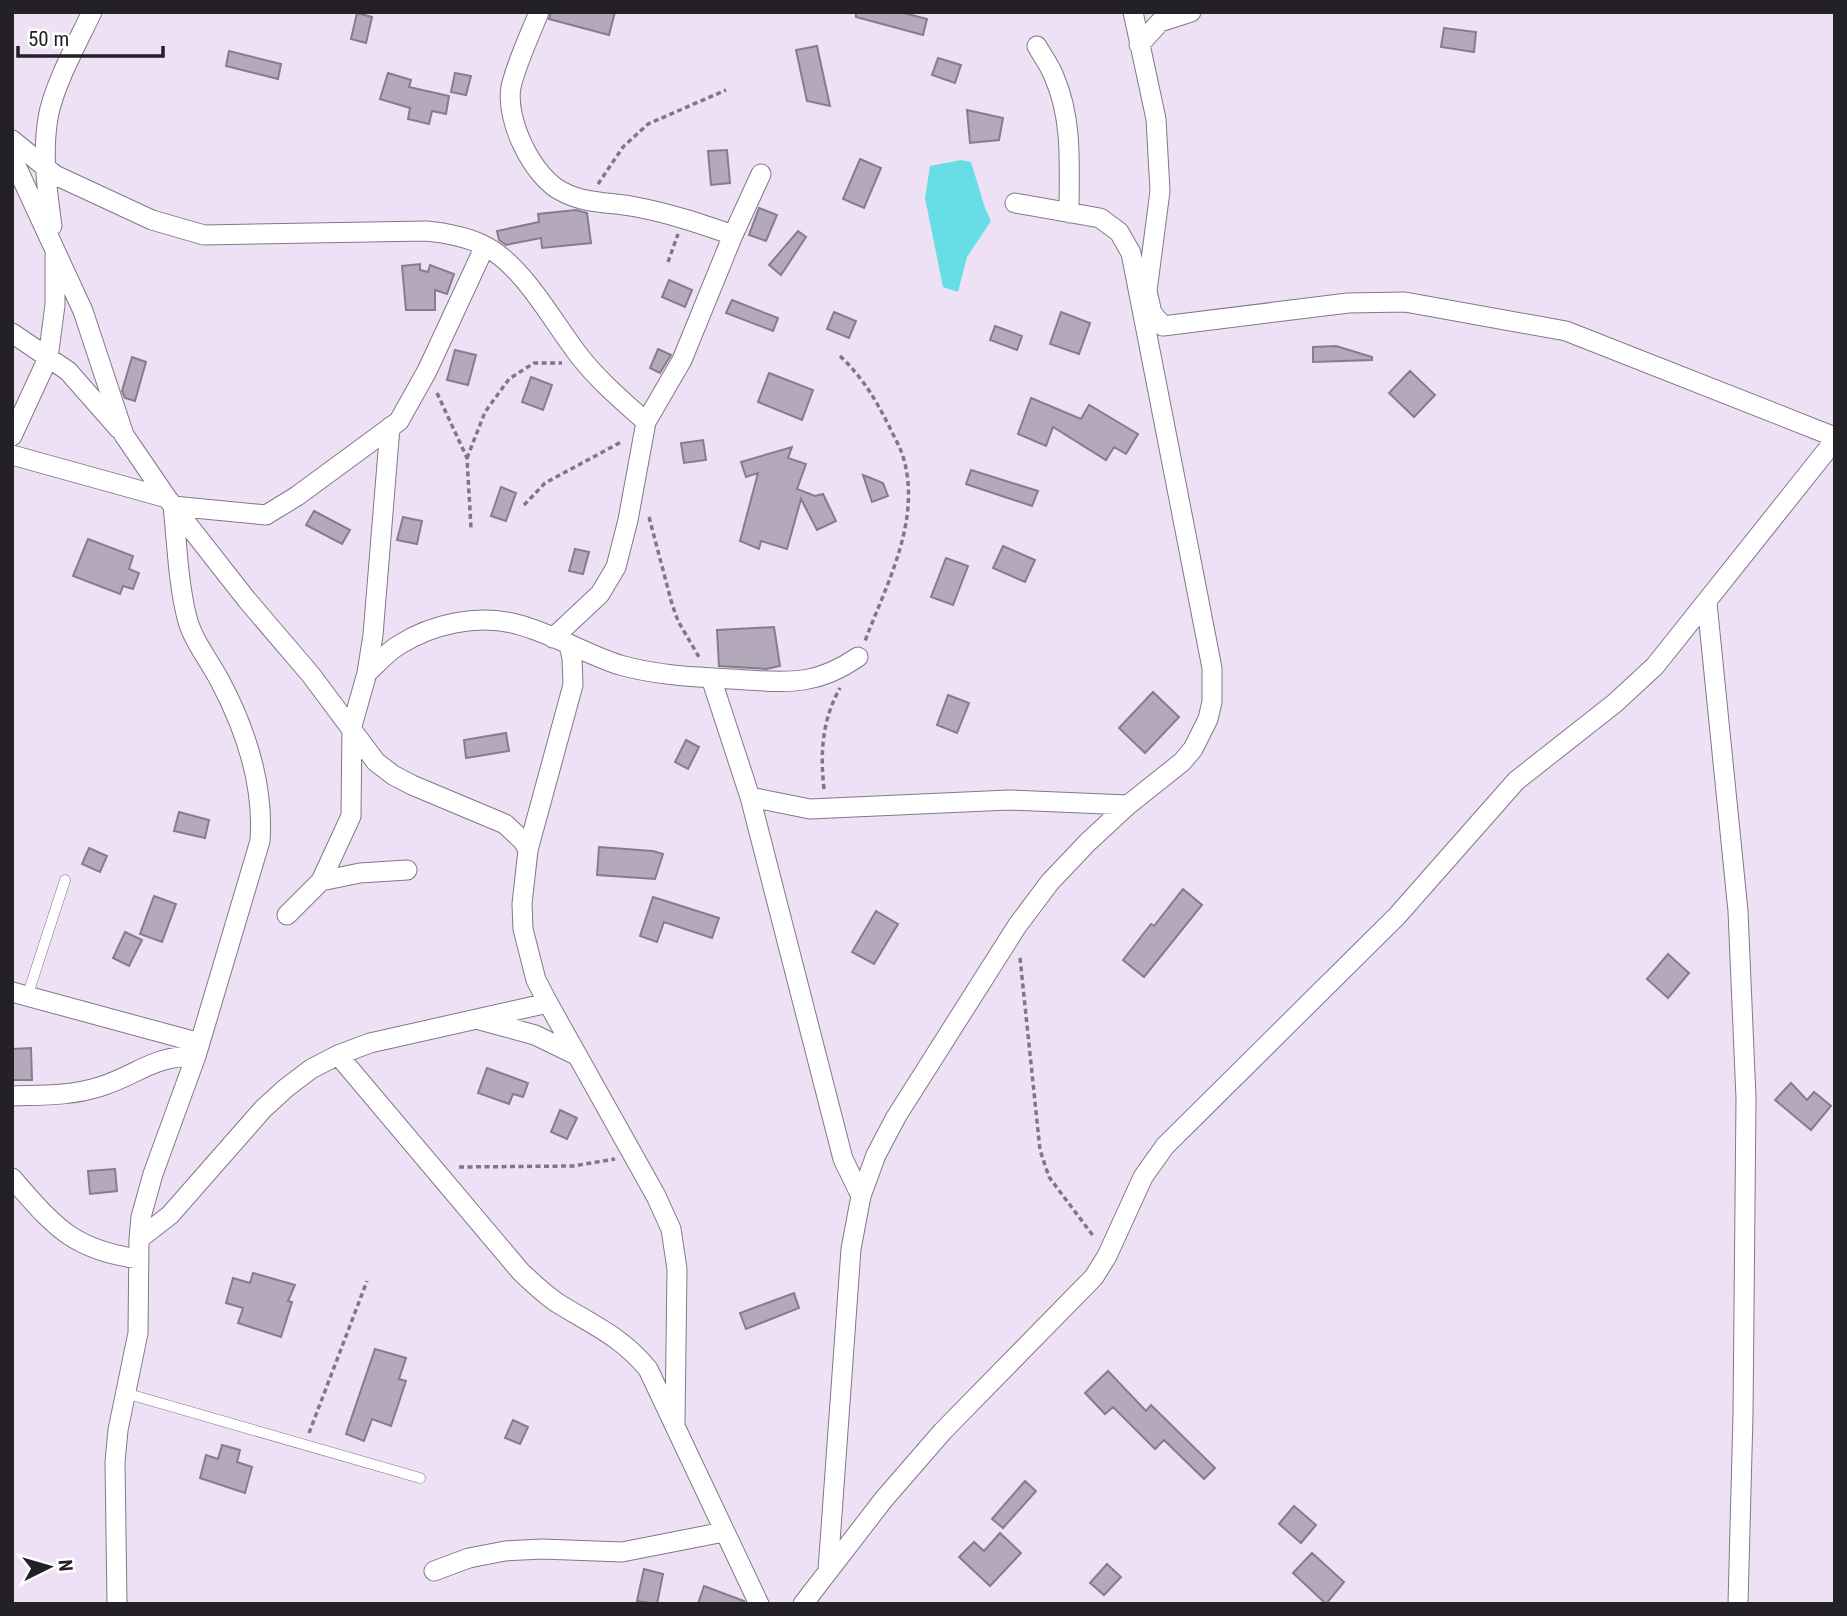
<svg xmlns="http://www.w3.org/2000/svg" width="1847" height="1616" font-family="'Roboto Condensed',sans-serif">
  <rect width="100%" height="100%" fill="#eee1f5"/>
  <path fill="#67dde5" d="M 961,160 L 971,162 L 985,208 L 991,221 L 967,257 L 958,292 L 943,287 L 925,198 L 930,166 Z"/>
  <path fill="#b4a8bb" stroke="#877b8e" stroke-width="2" d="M 551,12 L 615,12 L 609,35 L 549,19 Z
    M 856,12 L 900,12 L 927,19 L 923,35 L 856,17 Z
    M 357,13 L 372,17 L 366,43 L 351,39 Z
    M 1444,28 L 1476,32 L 1474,52 L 1441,47 Z
    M 817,46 L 830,106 L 807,101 L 796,50 Z
    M 229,51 L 281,64 L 278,79 L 226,66 Z
    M 938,58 L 961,65 L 955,83 L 932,75 Z
    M 388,73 L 411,80 L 409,87 L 449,96 L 446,114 L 432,111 L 429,124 L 408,119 L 410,108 L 380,99 Z
    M 455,73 L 471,76 L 466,95 L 451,92 Z
    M 967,110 L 1003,118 L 999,140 L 970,143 Z
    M 727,150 L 730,183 L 711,185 L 708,151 Z
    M 860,159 L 881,168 L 864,208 L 843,199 Z
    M 759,208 L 777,215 L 766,241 L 749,235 Z
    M 576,210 L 587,213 L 591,243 L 542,248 L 541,238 L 506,245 L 499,240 L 497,231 L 539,222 L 538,214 Z
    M 798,231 L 806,237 L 781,275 L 769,265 Z
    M 420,264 L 420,270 L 428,272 L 430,265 L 454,274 L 447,294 L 435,290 L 435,310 L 406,310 L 402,266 Z
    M 669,280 L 692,290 L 685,307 L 662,297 Z
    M 732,300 L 778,318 L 773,331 L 726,313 Z
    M 834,312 L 856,321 L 849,338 L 827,329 Z
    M 1061,312 L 1090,323 L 1079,354 L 1050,344 Z
    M 995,326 L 1022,336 L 1017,350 L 990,340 Z
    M 1336,346 L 1372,357 L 1372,360 L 1313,362 L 1313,347 Z
    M 658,349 L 671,355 L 660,373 L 650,368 Z
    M 455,350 L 476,355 L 468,385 L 447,380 Z
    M 132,357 L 146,362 L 135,401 L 125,398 L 122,391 Z
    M 1410,371 L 1435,395 L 1414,417 L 1389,393 Z
    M 769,373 L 813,390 L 802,420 L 758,402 Z
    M 531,377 L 552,385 L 543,410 L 522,402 Z
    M 1031,398 L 1081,419 L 1089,405 L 1138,434 L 1126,454 L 1114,447 L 1106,460 L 1053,427 L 1046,446 L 1018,434 Z
    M 703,440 L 706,460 L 684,463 L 681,443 Z
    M 792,447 L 788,458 L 806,464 L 797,489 L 815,496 L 823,494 L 836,521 L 817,530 L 801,499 L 787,549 L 761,541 L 759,549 L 740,541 L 758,473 L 746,477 L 741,462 Z
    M 971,470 L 1038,491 L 1032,506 L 966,484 Z
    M 863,475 L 883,483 L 888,496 L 872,502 Z
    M 501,487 L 516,493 L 506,521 L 491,516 Z
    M 314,511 L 350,530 L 342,544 L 306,525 Z
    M 403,517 L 422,521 L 417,544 L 397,540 Z
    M 88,539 L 133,556 L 129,569 L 139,573 L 133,589 L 123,586 L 120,594 L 73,576 Z
    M 1003,546 L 1035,560 L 1025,582 L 993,568 Z
    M 575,549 L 589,552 L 583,574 L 569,571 Z
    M 946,558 L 968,566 L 953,605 L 931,597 Z
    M 774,627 L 780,666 L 766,669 L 719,666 L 717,630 Z
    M 1153,692 L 1179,717 L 1145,753 L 1119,728 Z
    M 948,695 L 969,703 L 957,733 L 937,725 Z
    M 506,733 L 509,751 L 466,758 L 464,740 Z
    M 686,740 L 699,747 L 688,769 L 675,762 Z
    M 179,812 L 209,820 L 205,838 L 174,831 Z
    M 599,847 L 653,851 L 663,854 L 655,879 L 597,875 Z
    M 89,848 L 107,856 L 100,872 L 82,864 Z
    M 1183,889 L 1202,905 L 1144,977 L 1123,960 L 1151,924 L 1154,926 Z
    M 154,896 L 176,904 L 162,942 L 140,934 Z
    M 653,897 L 719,918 L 712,938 L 664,922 L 657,942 L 640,936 Z
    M 876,911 L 898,924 L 874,964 L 852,952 Z
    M 125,932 L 142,940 L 129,966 L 113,958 Z
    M 1668,954 L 1689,973 L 1668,998 L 1647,979 Z
    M 31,1048 L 32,1080 L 12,1080 L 12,1049 Z
    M 487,1068 L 528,1083 L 523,1097 L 513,1094 L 509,1104 L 478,1093 Z
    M 1791,1083 L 1807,1100 L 1814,1092 L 1831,1106 L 1811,1130 L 1775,1100 Z
    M 560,1110 L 577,1118 L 567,1139 L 551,1132 Z
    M 115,1169 L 117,1191 L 90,1194 L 88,1171 Z
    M 253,1273 L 295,1285 L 288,1301 L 292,1302 L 281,1337 L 238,1323 L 243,1308 L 226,1303 L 233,1278 L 250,1283 Z
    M 794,1293 L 799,1308 L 746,1329 L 740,1313 Z
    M 375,1349 L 406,1358 L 399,1379 L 406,1381 L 391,1426 L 372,1419 L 364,1441 L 346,1434 Z
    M 1108,1371 L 1146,1411 L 1151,1405 L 1215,1468 L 1204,1479 L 1164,1440 L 1155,1449 L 1113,1407 L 1105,1414 L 1085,1393 Z
    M 513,1420 L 528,1427 L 520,1444 L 505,1438 Z
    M 222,1445 L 240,1450 L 237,1462 L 252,1467 L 245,1493 L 200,1478 L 206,1455 L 218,1459 Z
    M 1025,1481 L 1036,1491 L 1003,1528 L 992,1519 Z
    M 1294,1506 L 1316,1525 L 1301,1543 L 1279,1524 Z
    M 1000,1533 L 1021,1553 L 990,1586 L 959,1557 L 974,1542 L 984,1551 Z
    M 1312,1553 L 1344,1582 L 1326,1604 L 1293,1573 Z
    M 1107,1564 L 1121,1577 L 1104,1595 L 1090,1583 Z
    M 644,1569 L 663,1574 L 657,1604 L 637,1601 Z
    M 704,1586 L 744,1601 L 745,1604 L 698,1604 Z"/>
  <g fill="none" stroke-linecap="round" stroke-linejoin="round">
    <g stroke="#827789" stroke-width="11">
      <path id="lane" d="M 27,997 L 65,880
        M 125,1393 L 420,1478"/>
    </g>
    <g stroke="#827789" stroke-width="21">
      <path id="street" d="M 539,12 C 530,35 516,64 511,87 C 505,120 533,178 563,192 C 585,204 612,202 636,207 C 669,213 701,224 733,235
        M 1133,12 L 1156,119 L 1160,191 L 1147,291 L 1152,313 L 1163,326 L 1348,303 L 1405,302 L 1566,331 L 1835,437
        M 1139,45 L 1160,22 L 1191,12
        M 1037,46 C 1043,57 1051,67 1055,79 C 1073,121 1069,169 1069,213
        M 12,140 L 55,175 L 152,220 L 204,235 L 426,231 C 446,233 465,236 483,245 C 524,265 553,323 581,358 C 600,382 623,401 646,422
        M 12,157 L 83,311 L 124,435 L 167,498 L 247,600 L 311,675 L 376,762 L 393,775 L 412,785 L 505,824 L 523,841 L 528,850
        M 52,226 C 47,190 42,154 48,118 C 53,87 78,41 92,12
        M 12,333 L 68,371 L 119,429
        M 12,436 L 48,358 L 55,305 L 55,256
        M 12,455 L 167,498
        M 173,506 L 266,515 L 297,496 L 399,421 L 427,371 L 485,246
        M 1707,603 L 1738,911 L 1746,1098 L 1743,1415 L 1738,1604
        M 553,638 L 600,594 L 616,567 L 628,520 L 646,422 L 682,360 L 733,235 L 761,174
        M 569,645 L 572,658 L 573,685 L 528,850 L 522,904 L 523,929 L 536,980 L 548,1003 L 656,1196 L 671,1229 L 677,1269 L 675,1424
        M 367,673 C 377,664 387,652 399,645 C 432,624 477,614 516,624 C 552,633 585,654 620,665 C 662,677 704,677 747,680 C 792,683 819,684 858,657
        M 711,678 L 750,797 L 843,1159 L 861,1196
        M 750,797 L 810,809 L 1009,800 L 1128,805
        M 321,881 L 360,873 L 407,870
        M 287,915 L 321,881 L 351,816 L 352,726 L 367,673 L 373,635 L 390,427
        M 12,992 L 200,1043
        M 480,1020 L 535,1035 L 576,1055
        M 338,1055 L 521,1272 C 533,1283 545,1295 559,1304 C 593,1325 622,1337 648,1369 L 759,1604
        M 12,1096 C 42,1095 70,1096 99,1087 C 138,1075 151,1056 196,1056
        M 12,1178 C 54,1226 72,1250 139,1259
        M 139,1239 L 170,1215 L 263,1109 L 286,1088 L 311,1069 L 338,1055 L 370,1043 L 548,1003
        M 828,1570 L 851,1249 L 861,1196 L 876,1155 L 896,1117 L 1017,926 L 1050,882 L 1088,842 L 1128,805 L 1182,762 L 1193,749 L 1208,719 L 1212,702 L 1212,668 L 1131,253 L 1119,232 L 1100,218 L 1015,203
        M 434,1571 L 469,1558 L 505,1551 L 542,1549 L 622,1552 L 724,1532
        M 117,1604 L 115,1462 L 118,1430 L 138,1333 L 139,1239 L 141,1217 L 153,1174 L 196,1056 L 260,841 C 264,785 246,730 220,681 C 209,660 193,641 187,618 C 178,582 177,543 173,506
        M 803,1604 L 884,1499 L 943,1431 L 1094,1277 L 1107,1256 L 1143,1177 L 1165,1146 L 1397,916 L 1516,781 L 1615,703 L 1655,666 L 1835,440"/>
    </g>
    <path stroke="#7f7784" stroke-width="3.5" stroke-dasharray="5 3.5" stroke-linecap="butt" d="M 598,184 L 623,147 L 648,124 L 726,90
      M 668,262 L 678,234
      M 840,356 C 862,377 875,398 889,426 C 894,437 901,448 904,460 C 921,522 886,585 865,641
      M 437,393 L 467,458 L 471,528
      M 467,458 L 485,412 L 509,379 L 534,363 L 562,363
      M 524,505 L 545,483 L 623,441
      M 649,517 L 672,604 L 678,621 L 699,657
      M 824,789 C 820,753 822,720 840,688
      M 1020,958 L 1040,1150 L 1049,1177 L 1094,1237
      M 459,1167 L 573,1166 L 615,1159
      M 309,1433 L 367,1281"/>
    <use href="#lane" stroke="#fff" stroke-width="10"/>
    <use href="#street" stroke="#fff" stroke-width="19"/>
  </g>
  <rect width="1847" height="1616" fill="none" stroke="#242027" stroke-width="28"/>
  <g transform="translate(49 1567) rotate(85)" stroke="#ffffff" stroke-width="5" paint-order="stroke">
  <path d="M0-5L12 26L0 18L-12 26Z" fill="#242027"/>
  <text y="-10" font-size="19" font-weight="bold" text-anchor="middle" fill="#242027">N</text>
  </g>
  <path d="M18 46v10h145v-10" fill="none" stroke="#242027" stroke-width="3.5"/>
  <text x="28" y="46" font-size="21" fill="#242027" stroke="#ffffff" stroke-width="5" paint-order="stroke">50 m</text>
</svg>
